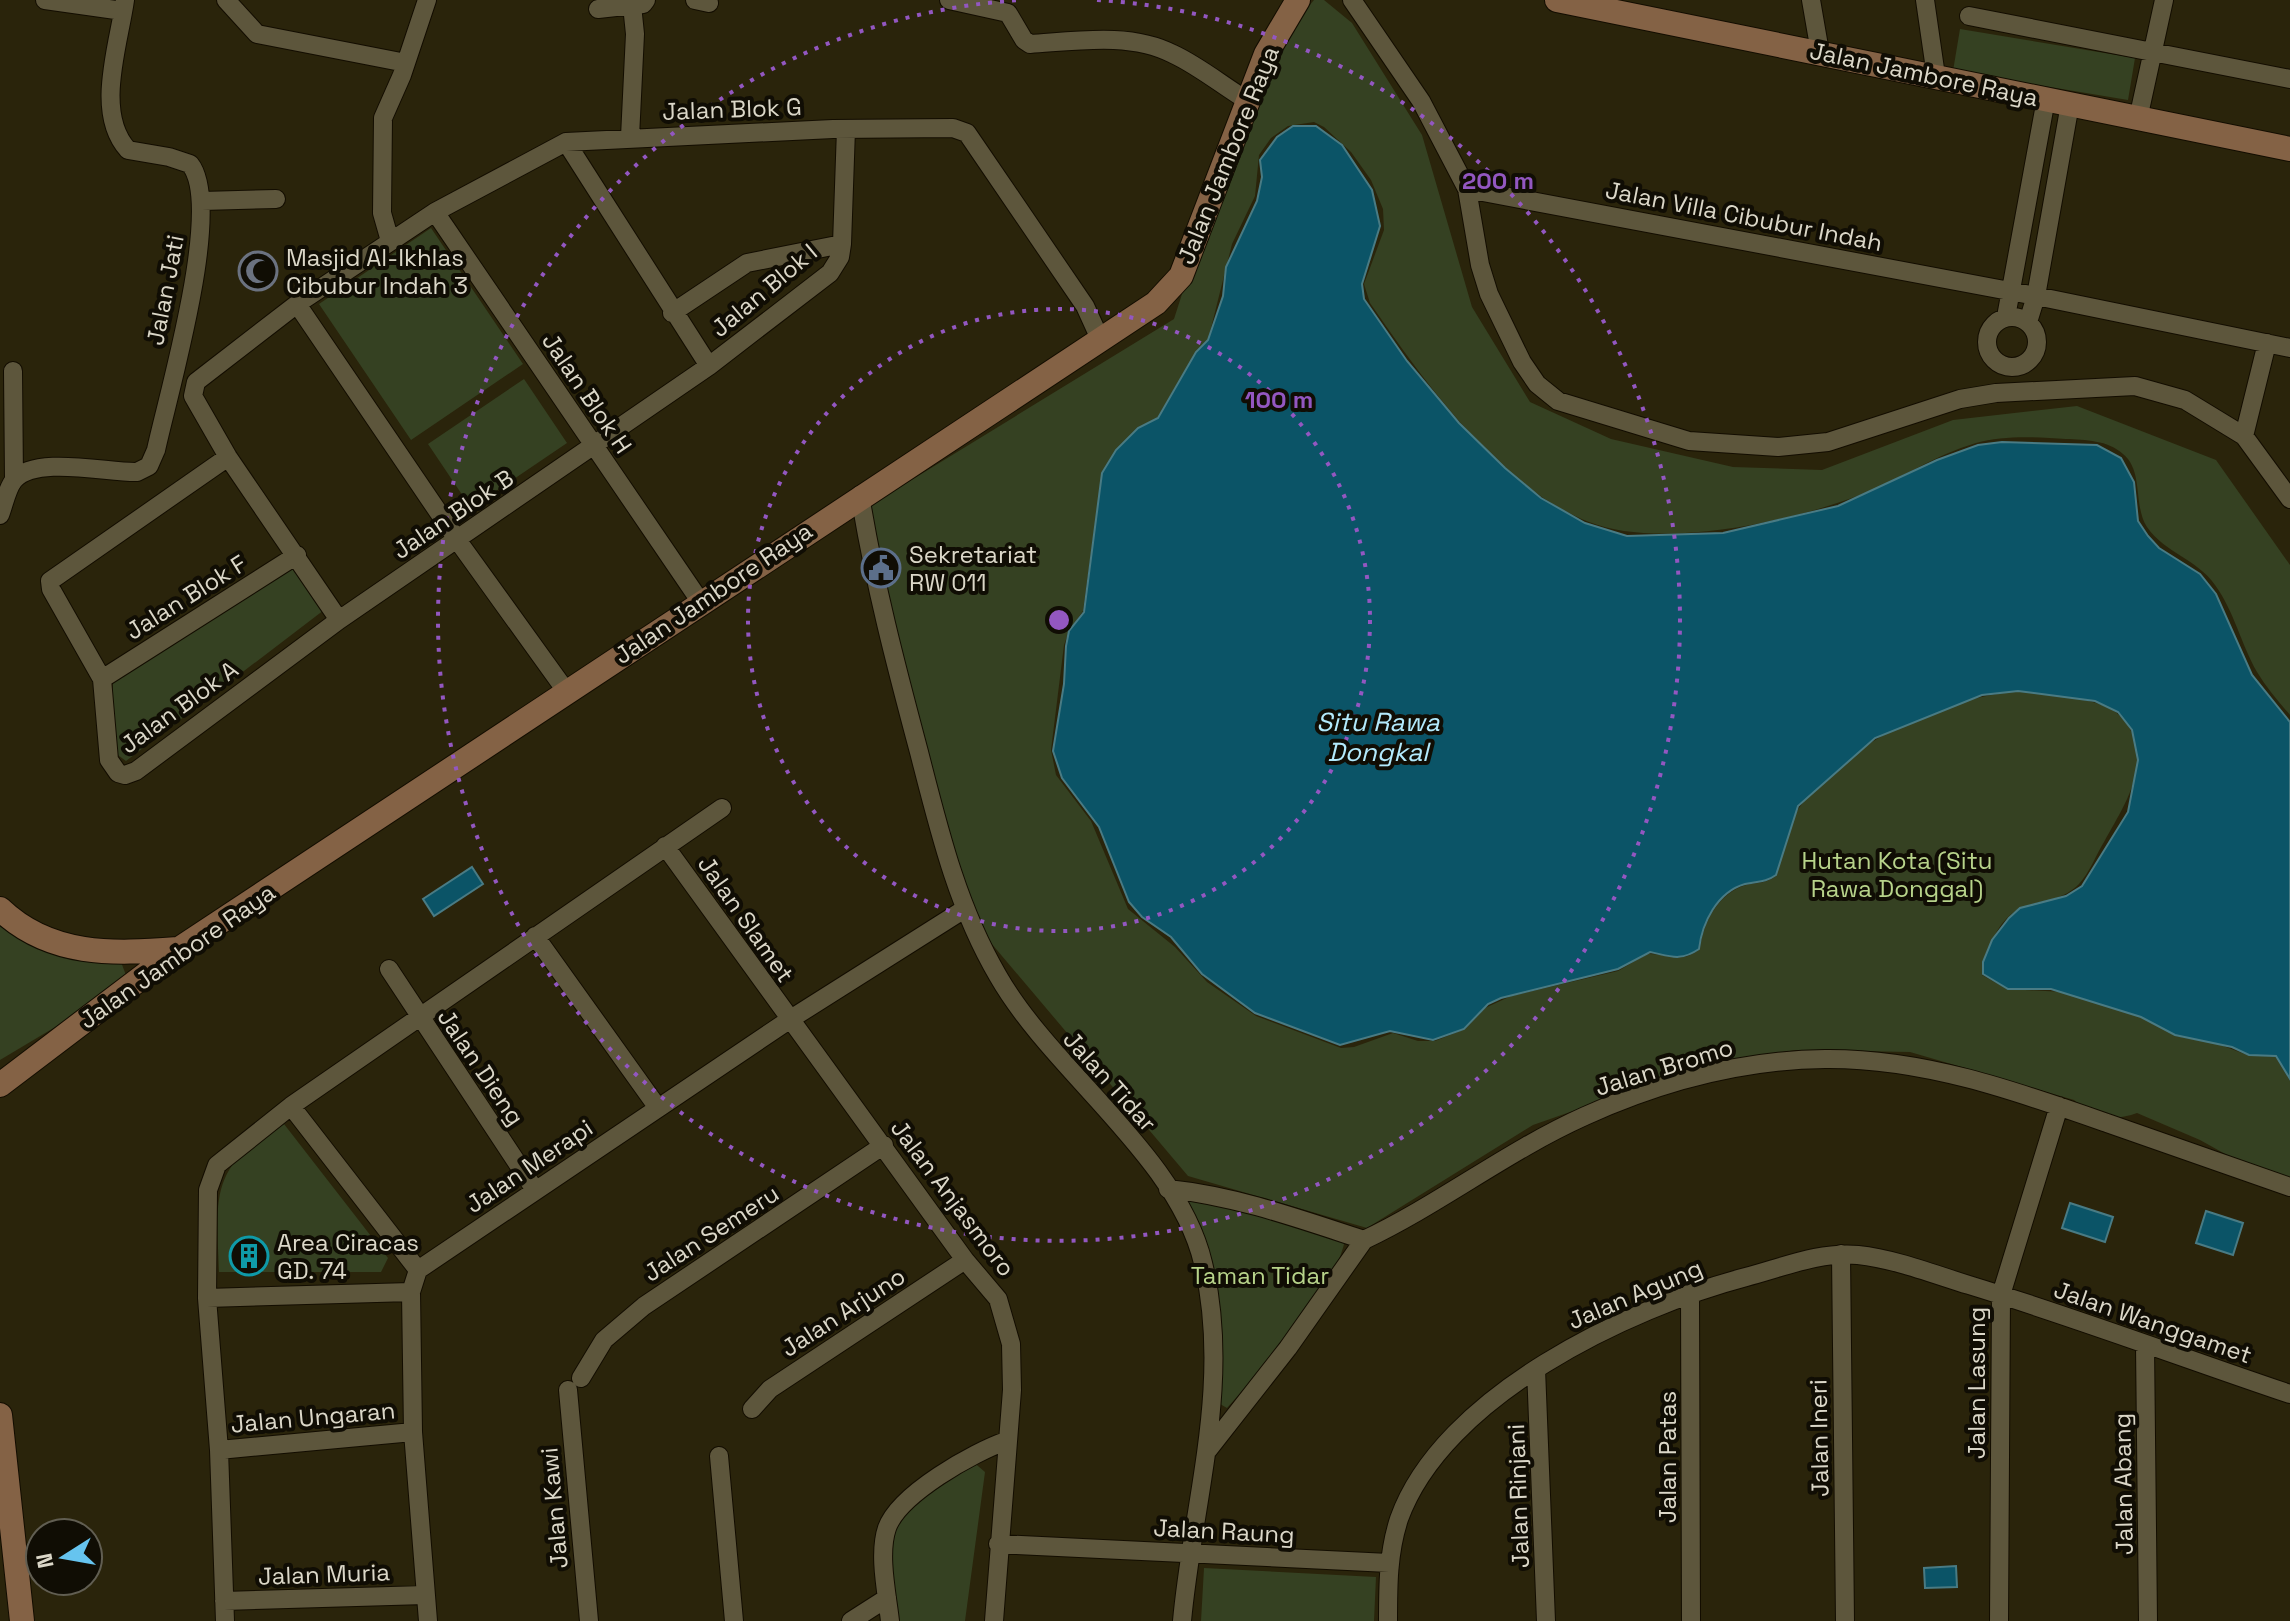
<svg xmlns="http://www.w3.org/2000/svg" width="2290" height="1621" font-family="'Space Grotesk',sans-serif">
  <rect width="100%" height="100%" fill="#2a240b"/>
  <path fill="#354122" d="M 1314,0 L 1324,0 L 1352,23 L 1422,135 L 1472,307 L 1530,402 L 1611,439 L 1733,467 L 1822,470 L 1953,420 L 2077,406 L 2216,460 L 2290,565 L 2290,715 C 2278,701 2266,687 2257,672 C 2241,644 2234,611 2215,585 C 2197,559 2165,553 2147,527 C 2133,506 2144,471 2123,454 C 2108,440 2085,440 2066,439 C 2037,437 2004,435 1976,443 C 1935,455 1899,480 1860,495 C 1790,522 1660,550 1589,522 C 1499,487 1423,380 1370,303 L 1364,284 L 1384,230 L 1383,209 L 1371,180 L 1351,152 L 1324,127 L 1314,122 L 1288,126 L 1271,138 L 1259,155 L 1255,196 L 1232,244 L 1208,340 L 1196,352 L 1157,418 L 1138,428 L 1116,450 L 1102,473 L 1083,611 L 1069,631 L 1064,645 L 1051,750 L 1056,775 L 1091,821 L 1128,909 L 1175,947 L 1207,982 L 1256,1016 L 1341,1048 L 1354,1047 L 1393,1033 L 1418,1041 L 1435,1041 L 1465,1029 L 1485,1008 L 1511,996 L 1618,971 L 1647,954 C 1669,953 1680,965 1700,949 C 1703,923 1718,893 1746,885 C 1758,882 1766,884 1776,876 C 1781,855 1786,825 1799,808 C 1844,745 1938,699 2013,692 C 2033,690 2055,695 2074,698 C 2096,702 2119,707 2130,729 C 2151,768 2122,809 2104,842 C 2096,855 2090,872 2079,884 C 2051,912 2019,890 1995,935 C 1987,949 1982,959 1982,975 L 2007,989 L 2064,992 L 2141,1017 L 2176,1036 L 2218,1044 L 2250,1056 L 2275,1056 L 2290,1081 L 2290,1180 L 2263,1175 L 2200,1140 L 2137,1113 C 2113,1122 2093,1117 2074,1100 L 1910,1052 L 1796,1050 L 1710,1063 L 1533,1125 L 1367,1228 L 1188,1176 L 964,911 L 924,793 L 869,506 L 1174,319 C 1209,212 1240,86 1314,0 Z
    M 1960,29 L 2135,58 L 2128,100 L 1953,71 Z
    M 431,228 L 523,364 L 411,440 L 319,304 Z
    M 524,379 L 567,443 L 471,508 L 428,444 Z
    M 292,569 L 324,610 L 126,761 L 108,748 L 113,682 Z
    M 0,925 L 37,949 L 121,962 L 129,983 L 0,1060 Z
    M 284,1124 L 388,1258 L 381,1272 L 219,1272 C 216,1194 210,1165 284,1124 Z
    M 1190,1198 L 1263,1212 L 1345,1240 C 1335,1291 1263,1368 1227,1408 L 1213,1400 L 1197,1237 L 1185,1206 Z
    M 965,1455 L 985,1472 L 965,1621 L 889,1621 L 881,1522 Z
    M 1204,1568 L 1376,1577 L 1374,1621 L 1201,1621 Z"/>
  <path fill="#0b5467" stroke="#497b84" stroke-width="2" d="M 1293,126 L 1316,126 L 1342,145 L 1372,190 L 1380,226 L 1362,284 L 1364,299 L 1407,361 L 1459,423 L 1505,468 L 1541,498 L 1585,523 L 1627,536 L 1723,533 L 1838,506 L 1937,460 L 1978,445 L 2002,442 L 2097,445 L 2121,458 L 2134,482 L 2138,521 L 2148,536 L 2159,548 L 2200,574 L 2216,594 L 2252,675 L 2290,722 L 2290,1079 L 2276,1056 L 2249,1055 L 2232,1047 L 2175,1035 L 2141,1017 L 2051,989 L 2008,989 L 1983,974 L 1983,962 L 1992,940 L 2009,918 L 2020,908 L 2066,896 L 2082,886 L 2128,812 L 2138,760 L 2132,730 L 2118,712 L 2095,701 L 2018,691 L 1982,695 L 1875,738 L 1798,806 L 1776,875 C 1765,883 1757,881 1745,884 C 1717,892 1702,923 1699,949 C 1680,962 1670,956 1650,952 L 1618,969 L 1501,998 L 1488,1004 L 1464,1029 L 1433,1040 L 1390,1031 L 1340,1045 L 1255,1013 L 1202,974 L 1171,937 L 1142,917 L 1129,902 L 1099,827 L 1062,778 L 1053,751 L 1064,684 L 1066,646 L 1069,631 L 1084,612 L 1102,473 L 1116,450 L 1138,428 L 1158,418 L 1196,352 L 1208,340 L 1223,296 L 1226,267 L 1257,201 L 1262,177 L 1260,160 L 1277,137 Z
    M 472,867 L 483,884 L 434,916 L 423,899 Z
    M 2070,1203 L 2113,1217 L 2105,1242 L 2062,1228 Z
    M 2206,1211 L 2243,1223 L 2233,1255 L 2196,1243 Z
    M 1956,1566 L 1957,1587 L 1925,1588 L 1924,1568 Z"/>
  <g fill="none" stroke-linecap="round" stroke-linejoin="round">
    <g stroke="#130d00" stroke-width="20">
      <path id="street" d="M 45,0 L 123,11
        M 226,0 L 257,34 L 406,63
        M 695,0 L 709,3
        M 949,0 L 1008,13 L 1024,40 L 1030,44 C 1076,41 1131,32 1173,54 C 1199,66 1223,86 1248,101
        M 1352,0 L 1421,101 L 1467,189 L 1480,265 L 1489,294 L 1522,362 L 1537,384 L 1558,401 L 1689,441 L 1778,447 L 1828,442 L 1960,399 L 1996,393 L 2135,386 L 2185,400 L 2244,436 L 2290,499
        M 1811,0 L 1820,52
        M 1925,0 L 1936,76
        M 598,9 L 643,4 L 646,0
        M 1969,16 L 2290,79
        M 2138,119 L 2164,0
        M 630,137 L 635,34 L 632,5
        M 566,142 L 709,366
        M 1467,189 L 2036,296 L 2290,348
        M 202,201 L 276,199
        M 435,212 L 700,601
        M 390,241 L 382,213 L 383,118 L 402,75 L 427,0
        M 297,304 L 458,541 L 566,691
        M 672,313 L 747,263 L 842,244
        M1987 342a25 25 0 1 1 50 0a25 25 0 1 1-50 0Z
        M 2006,317 L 2046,99
        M 2028,322 L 2036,296 L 2070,104
        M 13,371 L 14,480
        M 2244,436 L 2267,343
        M 228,457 L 50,581 L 51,589 L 102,679 L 109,760 L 118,773 L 125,775 L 136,771 L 339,620 L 709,366 L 830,273 L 840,257 L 842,244 L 846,129
        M 860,495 C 874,582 896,666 919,752 C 939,830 957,906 998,976 C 1053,1072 1178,1156 1203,1263 C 1232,1383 1193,1501 1182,1621
        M 0,515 C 4,505 7,488 14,480 C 36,455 108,473 137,472 L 149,466 L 156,450 C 168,394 224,206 190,164 L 169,157 L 128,150 C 94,113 119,44 125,0
        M 339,620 L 228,457 L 193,396 L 196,382 L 297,304 L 435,212 L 566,142 L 833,129 L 953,128 L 967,133 L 1085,306 L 1100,339
        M 102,679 L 297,555
        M 665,846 L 965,1260 L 998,1299 L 1011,1344 L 1012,1390 L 994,1621
        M 535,936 L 658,1108
        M 389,969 L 535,1190
        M 291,1106 L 418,1270
        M 1168,1189 C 1236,1196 1300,1219 1364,1240 C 1440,1204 1507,1151 1585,1116 C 1660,1082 1743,1060 1825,1059 C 1923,1058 2016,1091 2107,1123 C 2168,1144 2229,1166 2290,1187
        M 1841,1254 L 1845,1621
        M 1690,1293 L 1691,1621
        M 207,1298 L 411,1292
        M 2145,1345 L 2148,1621
        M 1536,1369 L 1546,1621
        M 581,1378 L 604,1340 L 644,1306 L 884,1145
        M 568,1390 L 589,1621
        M 752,1409 L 770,1389 L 965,1260
        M 219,1450 L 413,1432
        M 1208,1450 L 1288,1348 L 1364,1240
        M 719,1456 L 734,1621
        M 998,1544 L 1389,1563
        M 224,1601 L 425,1595
        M 225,1621 L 219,1450 L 207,1298 L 208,1190 L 217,1165 L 291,1106 L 722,808
        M 428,1621 L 413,1432 L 411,1292 L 418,1270 L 789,1020 L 963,910
        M 851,1621 L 887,1598
        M 890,1621 C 887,1594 878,1554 887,1528 C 899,1494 974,1452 1006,1441
        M 1388,1621 C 1388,1586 1388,1553 1399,1519 C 1443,1396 1628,1308 1746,1277 C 1781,1268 1821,1251 1858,1255 C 1895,1259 1933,1274 1969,1285 C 2077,1318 2183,1358 2290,1394
        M 1999,1621 L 2001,1295 L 2059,1106"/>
    </g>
    <g stroke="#130d00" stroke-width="26">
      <path id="secondary" d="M 1557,0 L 2290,149
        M 0,909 C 50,957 113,954 178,949
        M 0,1085 L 179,949 L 1156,303 L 1181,276 L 1266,54 L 1298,0
        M 0,1415 L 22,1621"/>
    </g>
    <use href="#street" stroke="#5d563c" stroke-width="18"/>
    <use href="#secondary" stroke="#846245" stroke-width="24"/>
  </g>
  <g fill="none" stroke="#9357c1" stroke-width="4" stroke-dasharray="4 8">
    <circle cx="1059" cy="620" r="311"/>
    <path d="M1097 0A621 621 0 1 1 1021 0"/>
  </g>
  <defs>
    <g id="mosque-ring" transform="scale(2)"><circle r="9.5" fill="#100d04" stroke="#6b7280" stroke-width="1.5"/><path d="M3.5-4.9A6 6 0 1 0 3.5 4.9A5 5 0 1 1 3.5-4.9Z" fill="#6b7280"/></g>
    <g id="civic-ring" transform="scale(2)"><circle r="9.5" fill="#100d04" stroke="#5c6f8a" stroke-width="1.5"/><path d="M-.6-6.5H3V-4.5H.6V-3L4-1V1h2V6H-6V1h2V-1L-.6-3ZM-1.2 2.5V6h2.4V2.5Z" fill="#5c6f8a"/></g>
    <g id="building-ring" transform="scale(2)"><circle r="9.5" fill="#100d04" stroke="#0f9aa8" stroke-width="1.5"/><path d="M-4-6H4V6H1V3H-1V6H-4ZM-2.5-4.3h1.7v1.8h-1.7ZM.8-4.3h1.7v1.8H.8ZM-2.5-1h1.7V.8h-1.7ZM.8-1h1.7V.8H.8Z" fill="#0f9aa8"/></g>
  </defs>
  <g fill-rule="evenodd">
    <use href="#mosque-ring" x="258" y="271"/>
    <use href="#civic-ring" x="881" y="568"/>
    <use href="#building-ring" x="249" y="1256"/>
  </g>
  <g text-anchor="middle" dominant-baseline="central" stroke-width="8" stroke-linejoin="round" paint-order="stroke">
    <g font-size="24" fill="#dbd7c8" stroke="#100d04">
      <text transform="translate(1924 74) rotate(12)">Jalan Jambore Raya</text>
      <text transform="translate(732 109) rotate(-2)">Jalan Blok G</text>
      <text transform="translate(1228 155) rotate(-68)">Jalan Jambore Raya</text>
      <text transform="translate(1744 216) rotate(11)">Jalan Villa Cibubur Indah</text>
      <text transform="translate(165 290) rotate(-79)">Jalan Jati</text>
      <text transform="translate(764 290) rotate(-40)">Jalan Blok I</text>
      <text transform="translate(587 393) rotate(56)">Jalan Blok H</text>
      <text transform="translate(453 514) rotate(-34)">Jalan Blok B</text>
      <text transform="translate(713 593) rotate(-34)">Jalan Jambore Raya</text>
      <text transform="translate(186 597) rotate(-32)">Jalan Blok F</text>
      <text transform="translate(179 707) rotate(-36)">Jalan Blok A</text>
      <text transform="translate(746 919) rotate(55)">Jalan Slamet</text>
      <text transform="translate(177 956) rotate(-35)">Jalan Jambore Raya</text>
      <text transform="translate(481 1067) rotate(56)">Jalan Dieng</text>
      <text transform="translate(1664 1067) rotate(-17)">Jalan Bromo</text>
      <text transform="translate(1110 1081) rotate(48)">Jalan Tidar</text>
      <text transform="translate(529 1166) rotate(-34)">Jalan Merapi</text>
      <text transform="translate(953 1198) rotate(53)">Jalan Anjasmoro</text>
      <text transform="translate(711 1233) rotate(-33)">Jalan Semeru</text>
      <text transform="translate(1635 1294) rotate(-23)">Jalan Agung</text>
      <text transform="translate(843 1312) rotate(-33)">Jalan Arjuno</text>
      <text transform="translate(2153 1322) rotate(19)">Jalan Wanggamet</text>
      <text transform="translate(1976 1383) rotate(-90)">Jalan Lasung</text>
      <text transform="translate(313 1417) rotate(-5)">Jalan Ungaran</text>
      <text transform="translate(1819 1438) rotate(-91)">Jalan Ineri</text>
      <text transform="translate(1667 1457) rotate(-90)">Jalan Patas</text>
      <text transform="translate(2123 1484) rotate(-91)">Jalan Abang</text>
      <text transform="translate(1518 1496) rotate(-92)">Jalan Rinjani</text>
      <text transform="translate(554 1508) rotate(-95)">Jalan Kawi</text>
      <text transform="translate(1224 1531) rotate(3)">Jalan Raung</text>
      <text transform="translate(324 1574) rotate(-2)">Jalan Muria</text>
    </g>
    <g font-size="24" fill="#dbd7c8" stroke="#100d04" text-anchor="start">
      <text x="286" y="257">Masjid Al-Ikhlas<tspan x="286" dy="28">Cibubur Indah 3</tspan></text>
      <text x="909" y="554">Sekretariat<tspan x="909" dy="28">RW 011</tspan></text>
      <text x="277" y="1242">Area Ciracas<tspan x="277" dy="28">GD. 74</tspan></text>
    </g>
    <g font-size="24" fill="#b7d38a" stroke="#100d04">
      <text x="1897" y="860">Hutan Kota (Situ<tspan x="1897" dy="28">Rawa Donggal)</tspan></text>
      <text x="1260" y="1275">Taman Tidar</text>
    </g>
    <g font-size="26" font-style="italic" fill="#b3eafc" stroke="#100d04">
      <text x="1378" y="722">Situ Rawa<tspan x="1378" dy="30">Dongkal</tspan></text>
    </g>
  </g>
  <circle cx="1059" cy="620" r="12" fill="#9357c1" stroke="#100d04" stroke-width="4"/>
  <g font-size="24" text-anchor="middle" font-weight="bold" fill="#9357c1" stroke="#100d04" stroke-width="8" stroke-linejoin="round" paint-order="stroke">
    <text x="1498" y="189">200 m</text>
    <text x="1279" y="408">100 m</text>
  </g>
  <g transform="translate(64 1557) rotate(259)"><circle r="38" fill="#100d04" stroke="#615e52" stroke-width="2"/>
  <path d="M0-6L14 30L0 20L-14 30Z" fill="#66c4ef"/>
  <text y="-12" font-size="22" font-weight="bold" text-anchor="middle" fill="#dbd7c8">N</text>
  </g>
</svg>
